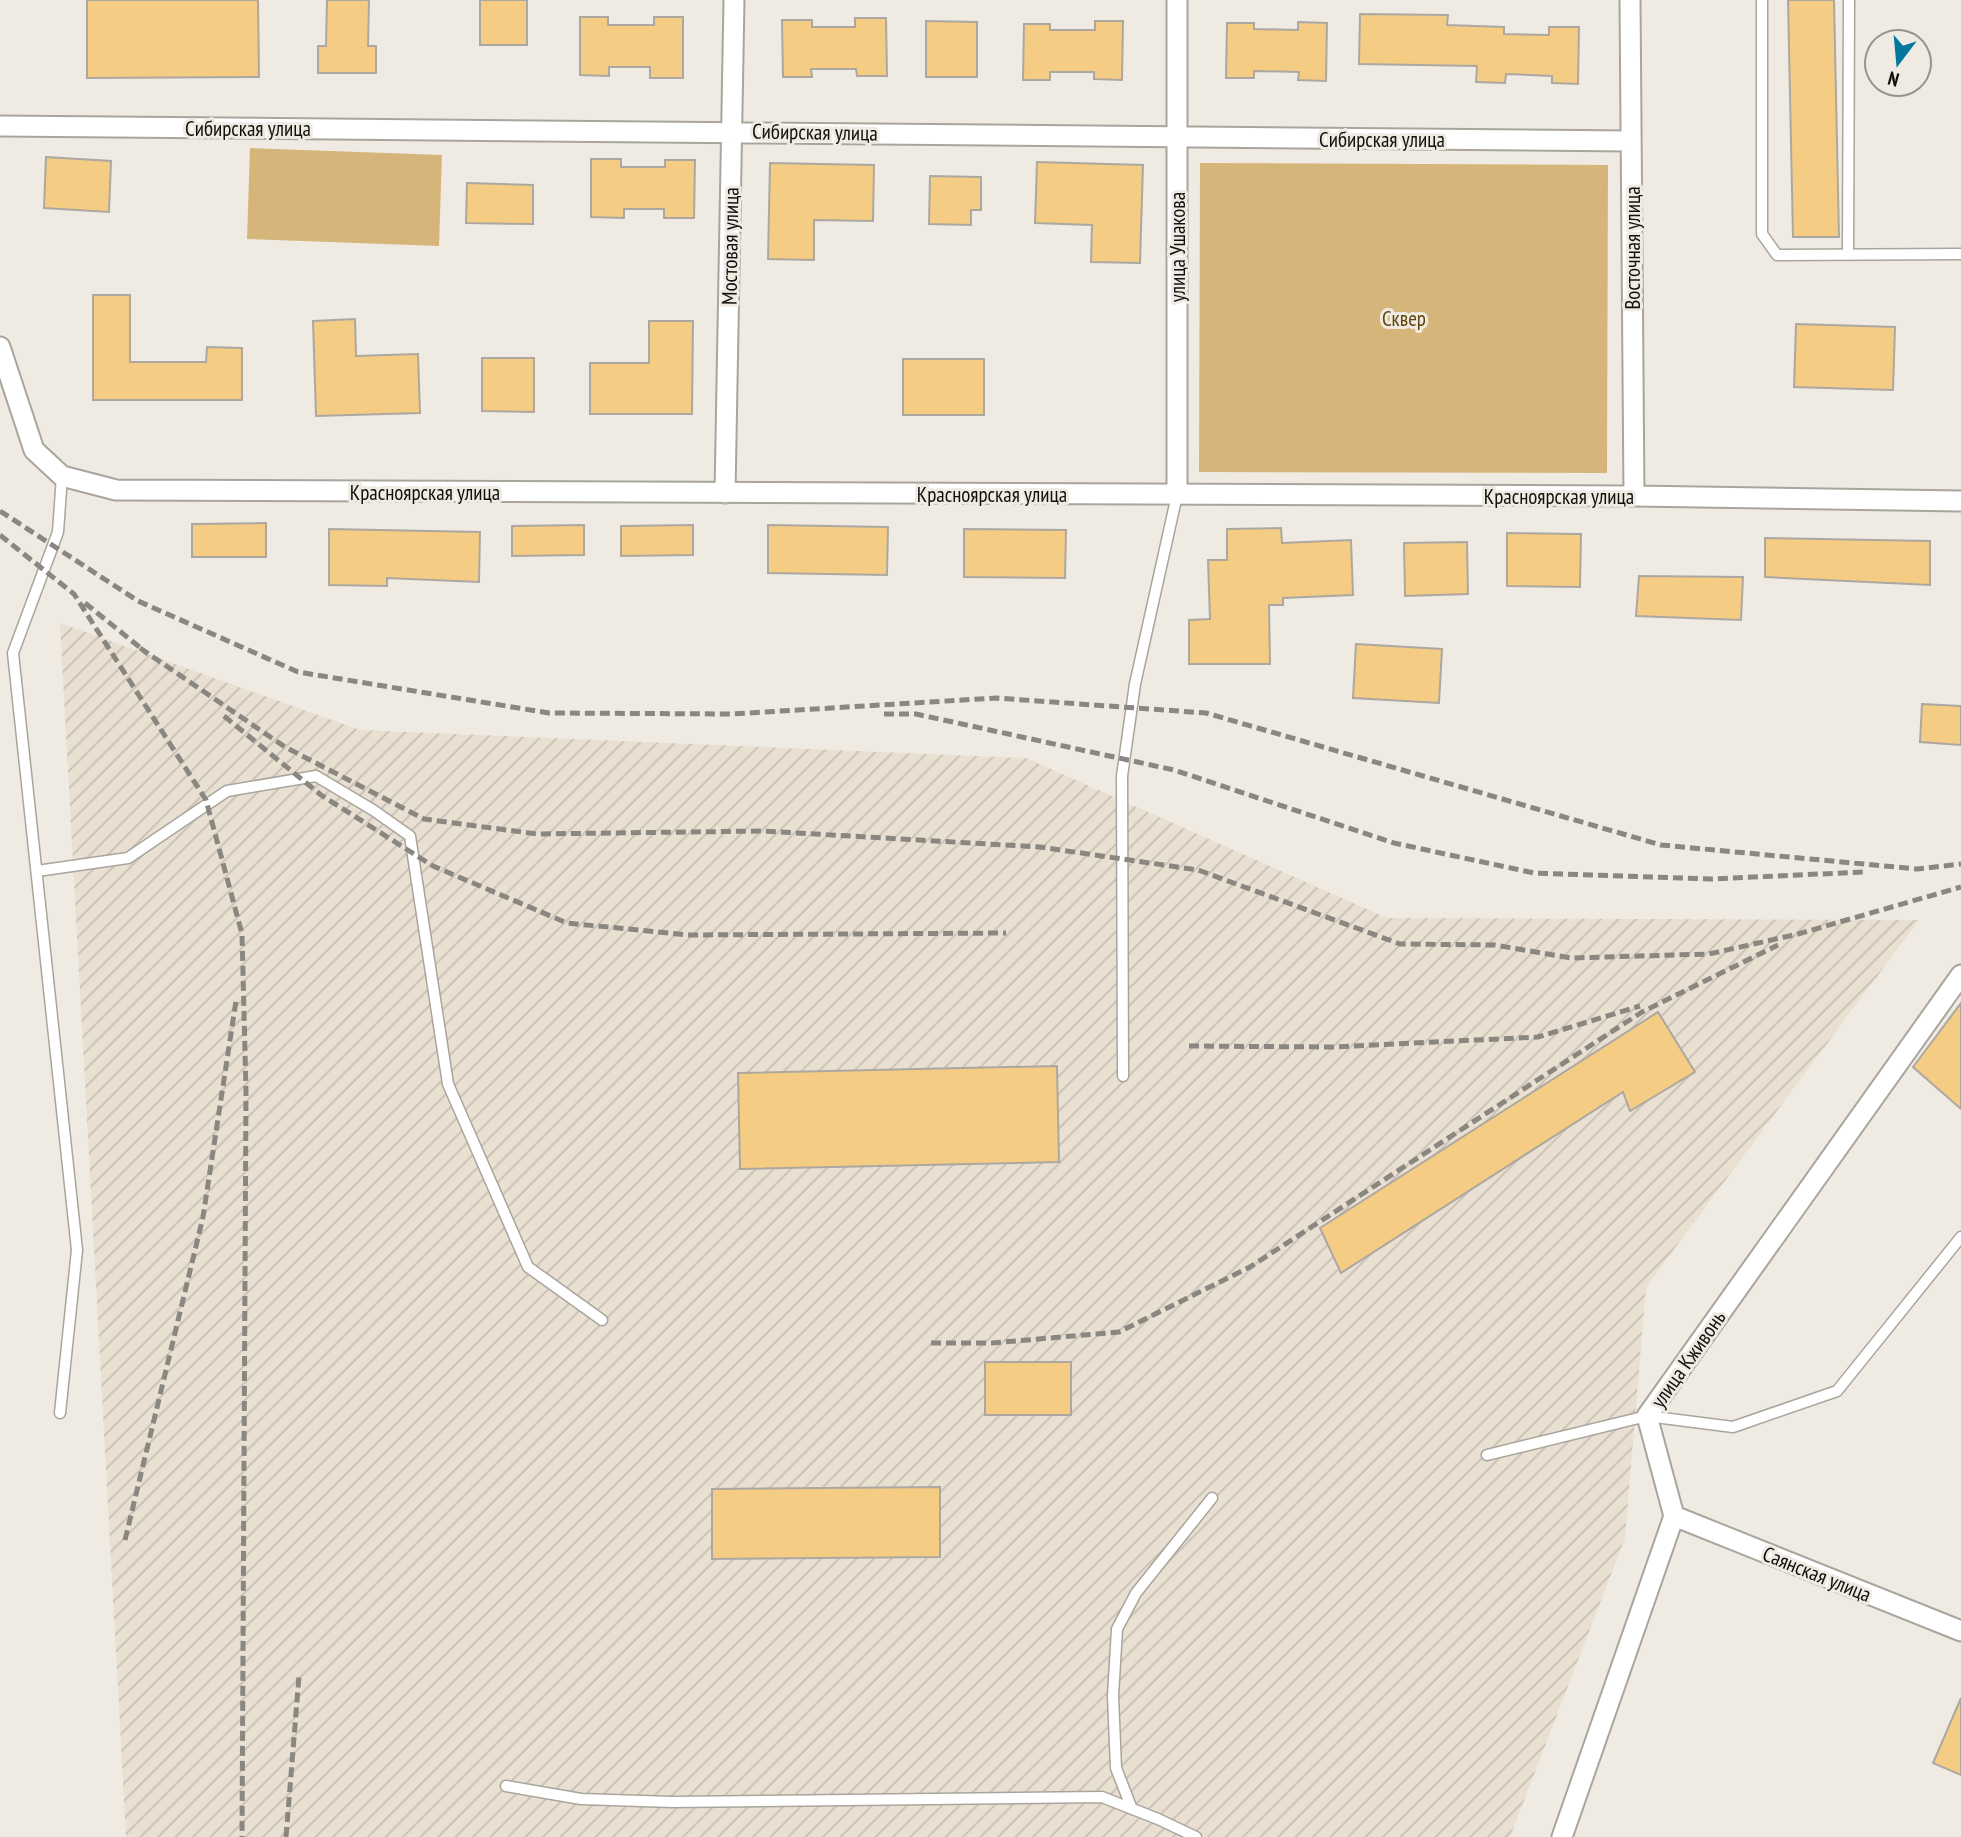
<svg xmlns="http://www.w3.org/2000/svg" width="1961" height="1837" font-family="'PT Sans Narrow',sans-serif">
  <defs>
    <pattern id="industrial-furrows" width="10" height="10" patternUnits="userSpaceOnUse" patternTransform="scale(1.75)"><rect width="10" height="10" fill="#e9e0d2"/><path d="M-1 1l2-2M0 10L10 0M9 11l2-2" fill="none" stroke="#c7bfb3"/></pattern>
  </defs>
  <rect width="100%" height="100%" fill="#efebe3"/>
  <path fill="url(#industrial-furrows)" d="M 60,623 L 360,730 L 1026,758 L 1387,918 L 1919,920 L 1646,1287 L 1625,1538 L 1510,1837 L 126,1837 Z"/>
  <path fill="#d6b57a" d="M 250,148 L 442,155 L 439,246 L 247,239 Z
    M 1200,163 L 1608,165 L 1607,473 L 1199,472 Z"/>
  <path fill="#f5cc83" stroke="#aca8a1" stroke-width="2" d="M 87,0 L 258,0 L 259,77 L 87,78 Z
    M 327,0 L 369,0 L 368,46 L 376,46 L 376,73 L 318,73 L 318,46 L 326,46 Z
    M 480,0 L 527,0 L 527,45 L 480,45 Z
    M 1788,0 L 1834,0 L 1839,237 L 1793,237 Z
    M 1360,14 L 1448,15 L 1447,25 L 1504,27 L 1504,34 L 1549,35 L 1549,27 L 1579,27 L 1578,84 L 1552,83 L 1552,76 L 1506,74 L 1505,83 L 1476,82 L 1477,66 L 1359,64 Z
    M 580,17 L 608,17 L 608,25 L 654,25 L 654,17 L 683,17 L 683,78 L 650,78 L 650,67 L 609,67 L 609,76 L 580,75 Z
    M 855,18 L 886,18 L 887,76 L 857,76 L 856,69 L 811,69 L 812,77 L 783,77 L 782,20 L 812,20 L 812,27 L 855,27 Z
    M 926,21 L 977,22 L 977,77 L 926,77 Z
    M 1095,21 L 1123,21 L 1122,80 L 1094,79 L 1094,72 L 1050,72 L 1050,80 L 1023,80 L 1024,24 L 1050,24 L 1050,30 L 1095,30 Z
    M 1298,22 L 1327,23 L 1326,81 L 1298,80 L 1299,72 L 1254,71 L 1254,78 L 1226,78 L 1227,23 L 1254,23 L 1254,29 L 1298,30 Z
    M 46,157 L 111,161 L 109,212 L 44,208 Z
    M 591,159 L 621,159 L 621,167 L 665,167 L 665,160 L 695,160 L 694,218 L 664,218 L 664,209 L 624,209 L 624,218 L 591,217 Z
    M 1037,162 L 1143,165 L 1140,263 L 1091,262 L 1092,225 L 1035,223 Z
    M 770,163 L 874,165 L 873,221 L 814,220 L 814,260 L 768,259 Z
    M 930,176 L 981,177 L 981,210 L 971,210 L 971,225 L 929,224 Z
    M 467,183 L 533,185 L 533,224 L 466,223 Z
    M 93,295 L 130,295 L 130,362 L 206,362 L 207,347 L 242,348 L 242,400 L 93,400 Z
    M 355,319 L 356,356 L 418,354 L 420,413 L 316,416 L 313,321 Z
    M 649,321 L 693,321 L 692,414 L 590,414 L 590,363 L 649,363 Z
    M 1796,324 L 1895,327 L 1893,390 L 1794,387 Z
    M 482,358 L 534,358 L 534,412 L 482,411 Z
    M 903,359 L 984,359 L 984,415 L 903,415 Z
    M 266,523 L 266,557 L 192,557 L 192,524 Z
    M 584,525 L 584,555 L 512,556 L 512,526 Z
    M 693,525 L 693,555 L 621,556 L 621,526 Z
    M 768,525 L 888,527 L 887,575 L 768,573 Z
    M 1281,528 L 1282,543 L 1351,540 L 1353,595 L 1283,598 L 1283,605 L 1269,605 L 1270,664 L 1189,664 L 1189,620 L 1210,619 L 1208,560 L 1227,560 L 1227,529 Z
    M 329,529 L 480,532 L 479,582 L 387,578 L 387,586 L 329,585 Z
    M 964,529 L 1066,530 L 1065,578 L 964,577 Z
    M 1507,533 L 1581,534 L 1580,587 L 1507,586 Z
    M 1765,538 L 1930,541 L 1930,585 L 1765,577 Z
    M 1467,542 L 1468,594 L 1405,596 L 1404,543 Z
    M 1639,576 L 1743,577 L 1741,620 L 1636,616 Z
    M 1356,644 L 1442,649 L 1439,703 L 1353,698 Z
    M 1922,704 L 1961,706 L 1961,745 L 1920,742 Z
    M 1961,1003 L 1961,1109 L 1913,1067 Z
    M 1658,1012 L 1695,1072 L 1630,1111 L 1623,1092 L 1341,1273 L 1320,1228 Z
    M 1057,1066 L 1059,1162 L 740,1169 L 738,1073 Z
    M 985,1362 L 1071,1362 L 1071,1415 L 985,1415 Z
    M 940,1487 L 940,1557 L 712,1559 L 712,1489 Z
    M 1961,1698 L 1961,1775 L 1933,1763 Z"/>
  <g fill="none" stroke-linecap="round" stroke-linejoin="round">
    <g stroke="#a9a59d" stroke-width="13">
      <path id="lane" d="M 1762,0 L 1762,234 L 1777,255 L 1961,254
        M 1848,255 L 1849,0
        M 37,871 L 128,858 L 227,791 L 316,776 L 373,810 L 410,836 L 448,1084 L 528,1267 L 602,1320
        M 1123,1076 L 1122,776 L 1135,684 L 1177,495
        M 60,1413 L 77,1250 L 13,653 L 58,532 L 62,476
        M 1487,1455 L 1647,1416 L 1733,1427 L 1837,1391 L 1961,1237
        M 506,1786 L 581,1799 L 672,1802 L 1102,1797 L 1158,1819 L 1196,1837
        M 1132,1809 L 1116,1768 L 1113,1696 L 1117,1629 L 1136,1593 L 1212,1498"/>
    </g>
    <g stroke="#a9a59d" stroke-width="23">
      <path id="street" d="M 1177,0 L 1177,495
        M 1630,0 L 1634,496
        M 0,126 L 1631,141
        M 0,347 L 34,450 L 62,476 L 116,490 L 1634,496 L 1961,501
        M 725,493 L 734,0
        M 1674,1516 L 1961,1631
        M 1562,1837 L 1674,1516 L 1647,1416 L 1961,975"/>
    </g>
    <use href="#lane" stroke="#fff" stroke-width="10"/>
    <use href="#street" stroke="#fff" stroke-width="19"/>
    <path stroke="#8a8781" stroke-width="5" stroke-dasharray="10 5" stroke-linecap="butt" d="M 0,511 L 138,601 L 298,672 L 549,713 L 732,714 L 996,698 L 1206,713 L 1661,845 L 1917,869 L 1961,864
      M 0,535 L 74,594 L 206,800 L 242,934 L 246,1091 L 242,1837
      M 85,603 L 148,654
      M 140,648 L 285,747 L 424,819 L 537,834 L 763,831 L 1040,847 L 1198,870 L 1400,944 L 1495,945 L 1571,958 L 1709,954 L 1798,934 L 1961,887
      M 884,714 L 916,714 L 1174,770 L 1394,843 L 1534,873 L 1711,879 L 1864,872
      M 224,716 L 321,795 L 433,866 L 567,923 L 688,935 L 1006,933
      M 1189,1046 L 1332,1047 L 1538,1037 L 1640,1006
      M 931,1343 L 992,1343 L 1119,1332 L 1250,1267 L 1642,1012 L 1778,945
      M 125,1540 L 203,1217 L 236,1001
      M 286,1837 L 299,1676"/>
  </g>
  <g text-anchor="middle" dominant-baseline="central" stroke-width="6" stroke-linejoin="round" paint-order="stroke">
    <g font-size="21" fill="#11100d" stroke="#efebe3">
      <text x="248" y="128">Сибирская улица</text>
      <text transform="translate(815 132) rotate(1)">Сибирская улица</text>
      <text x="1382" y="139">Сибирская улица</text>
      <text transform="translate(730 246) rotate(-89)">Мостовая улица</text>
      <text transform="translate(1177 247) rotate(-90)">улица Ушакова</text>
      <text transform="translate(1632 248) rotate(-90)">Восточная улица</text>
      <text x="425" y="492">Красноярская улица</text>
      <text x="992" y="494">Красноярская улица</text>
      <text x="1559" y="496">Красноярская улица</text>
      <text transform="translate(1688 1359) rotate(-55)">улица Кживонь</text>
      <text transform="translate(1817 1574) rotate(22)">Саянская улица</text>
    </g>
    <g font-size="21" fill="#60450b" stroke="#efebe3">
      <text x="1404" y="318">Сквер</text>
    </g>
  </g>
  <g transform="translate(1898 63) rotate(196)"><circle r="33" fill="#efebe3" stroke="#96938d" stroke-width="2"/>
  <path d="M0-5L12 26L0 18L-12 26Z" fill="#0078a0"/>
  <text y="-10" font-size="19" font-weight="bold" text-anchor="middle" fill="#11100d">N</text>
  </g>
</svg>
